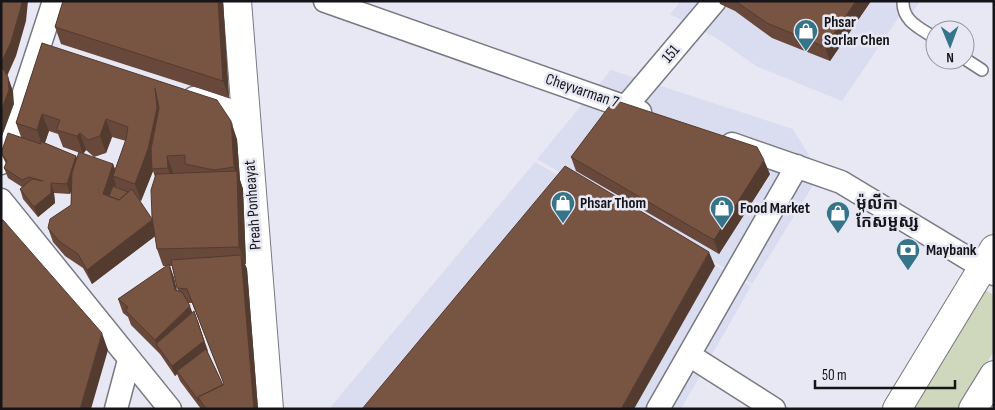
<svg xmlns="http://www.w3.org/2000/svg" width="995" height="410" font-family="'Sofia Sans Condensed','Noto Sans Khmer',sans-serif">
  <rect width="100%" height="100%" fill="#e7e8f4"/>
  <path fill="#dadcef" d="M 681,1 L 920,1 L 906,22 L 899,17 L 842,101 L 756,66 L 718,39 L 670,14 Z
    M 611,70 L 793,129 L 820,174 L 752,284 L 537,159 Z
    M 535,162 L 751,286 L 681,409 L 329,409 Z"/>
  <path fill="#cfd7bc" d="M 985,290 L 994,295 L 994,351 L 958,409 L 913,409 Z"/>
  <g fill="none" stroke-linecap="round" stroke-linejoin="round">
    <g stroke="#787983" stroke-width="14">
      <path id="lane" d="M 903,1 C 902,21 920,28 935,38
        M 965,59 L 982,70"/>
    </g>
    <g stroke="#787983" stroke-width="25">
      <path id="street" d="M 325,1 L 640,112
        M 194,98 L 246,116
        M 617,117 L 715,1
        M 732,144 L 841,182 L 994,274
        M 1,163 L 54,1
        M 1,200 L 170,409
        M 689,355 L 774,409
        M 116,409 L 129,360
        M 658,409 L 797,166"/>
    </g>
    <g stroke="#787983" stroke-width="30">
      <path id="secondary" d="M 237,1 L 269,409
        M 897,409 L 994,249
        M 973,409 L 994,375"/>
    </g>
    <use href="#lane" stroke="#fff" stroke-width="11"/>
    <use href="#street" stroke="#fff" stroke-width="22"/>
    <use href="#secondary" stroke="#fff" stroke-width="28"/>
  </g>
  <path fill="#67483a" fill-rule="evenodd" d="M 63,1 L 223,1 L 229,98 L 61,44 L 55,27 Z
    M 719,1 L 871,1 L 830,61 L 772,38 L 735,11 L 720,4 Z
    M 42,43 L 237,139 L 240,180 L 243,189 L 246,264 L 245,264 L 247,269 L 258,409 L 201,409 L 180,381 L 177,374 L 175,376 L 160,354 L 131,325 L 128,317 L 123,313 L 118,299 L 167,266 L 163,266 L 157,249 L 155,236 L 92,284 L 83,268 L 65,256 L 53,242 L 48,228 L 71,205 L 71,192 L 70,194 L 54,193 L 55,203 L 38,217 L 23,199 L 20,189 L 22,187 L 8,178 L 4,168 L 6,164 L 1,153 L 21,137 L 16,123 ZM 49,131 L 58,134 L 63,147 L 83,154 L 86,150 L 94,157 L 106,153 L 112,137 L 126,141 L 115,169 L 113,164 L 77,158 L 76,156 L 45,143 ZM 153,171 L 155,177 L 152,219 L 139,200 L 141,201 ZM 170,266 L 172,266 L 178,291 L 177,291 L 174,278 ZM 188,303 L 192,303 L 224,384 L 223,385 L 207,351 L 198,321 L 192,313 Z
    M 571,157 L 770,174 L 719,254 L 576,171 Z"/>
  <path fill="#543b2f" d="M 22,1 L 28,1 L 26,21 L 16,56 L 4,83 L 1,75 L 1,63 Z
    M 218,1 L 223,1 L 229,98 L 223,81 Z
    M 856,1 L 871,1 L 830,61 L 825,47 Z
    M 8,77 L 13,91 L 14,104 L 1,139 L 1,111 Z
    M 155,88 L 162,105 L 152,169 L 153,171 L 141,201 L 135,184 Z
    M 42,114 L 49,131 L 43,147 L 37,130 Z
    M 106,119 L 112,137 L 106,153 L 100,136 Z
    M 231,121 L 237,139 L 240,180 L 243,189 L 246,264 L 239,247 L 237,175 L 234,167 Z
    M 80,133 L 86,150 L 83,154 L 77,136 Z
    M 76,156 L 79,166 L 70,194 L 67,184 Z
    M 167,156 L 173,173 L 174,186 L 168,168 Z
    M 764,160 L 770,174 L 719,254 L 714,240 Z
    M 113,164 L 118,178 L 113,176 L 116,185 L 109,204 L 103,194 Z
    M 51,183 L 54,193 L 55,203 L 38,217 L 34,207 Z
    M 153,220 L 158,234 L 92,284 L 87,270 Z
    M 709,252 L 715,266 L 634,409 L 621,409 Z
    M 241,255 L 247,269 L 258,409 L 254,409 Z
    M 169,264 L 174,278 L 180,304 L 175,290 Z
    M 190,306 L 195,320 L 156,344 L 160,354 L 155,340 Z
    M 194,311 L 208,351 L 177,371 L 177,374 L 175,376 L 172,366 Z
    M 102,333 L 108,350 L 91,409 L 80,409 Z"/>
  <path fill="#785443" stroke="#543b2f" d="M 1,1 L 22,1 L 21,7 L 11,42 L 1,63 Z
    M 63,1 L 218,1 L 223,81 L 55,27 Z
    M 735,1 L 856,1 L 825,47 L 767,23 Z
    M 42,43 L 217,100 L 231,121 L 234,167 L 214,170 L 185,164 L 185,155 L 167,156 L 168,168 L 152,169 L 151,149 L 159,108 L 155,88 L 157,108 L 148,149 L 135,184 L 113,176 L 126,139 L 128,127 L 106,119 L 100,136 L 88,140 L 80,133 L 77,136 L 56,130 L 60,120 L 42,114 L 37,130 L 16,123 Z
    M 1,69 L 4,70 L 8,77 L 9,90 L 1,111 Z
    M 614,100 L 757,147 L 764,160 L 714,240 L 571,157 Z
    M 8,133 L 41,144 L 40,141 L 76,156 L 67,184 L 51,183 L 51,193 L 34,207 L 20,189 L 32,179 L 43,181 L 29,177 L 22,180 L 4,168 L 7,161 L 1,153 Z
    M 79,152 L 113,164 L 103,194 L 119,200 L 132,189 L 152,219 L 152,220 L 87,270 L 78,254 L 60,242 L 48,228 L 50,219 L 71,205 L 72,173 Z
    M 565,166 L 709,252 L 621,409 L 362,409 Z
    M 237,171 L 239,247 L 157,249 L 152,217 L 151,190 L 156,174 Z
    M 113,186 L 128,192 L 119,200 L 109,196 Z
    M 3,220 L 102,333 L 80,409 L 1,409 L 1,221 Z
    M 241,255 L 254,409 L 206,409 L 198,397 L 224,384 L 187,289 L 177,288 L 171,260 Z
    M 169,264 L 175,290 L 182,292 L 190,306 L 155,340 L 126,311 L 128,307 L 118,299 Z
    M 194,311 L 204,341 L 172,366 L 156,344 Z
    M 206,349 L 223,385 L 198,397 L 199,401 L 177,371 Z"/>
  <defs>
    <g id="shop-pin" transform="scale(1.25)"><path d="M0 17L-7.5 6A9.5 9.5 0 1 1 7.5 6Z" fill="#357489" stroke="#e7e8f4"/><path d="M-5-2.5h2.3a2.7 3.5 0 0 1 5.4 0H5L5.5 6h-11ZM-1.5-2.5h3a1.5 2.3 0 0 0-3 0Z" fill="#fff"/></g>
    <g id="bank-pin" transform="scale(1.25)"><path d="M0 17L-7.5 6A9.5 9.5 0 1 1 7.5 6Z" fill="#357489" stroke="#e7e8f4"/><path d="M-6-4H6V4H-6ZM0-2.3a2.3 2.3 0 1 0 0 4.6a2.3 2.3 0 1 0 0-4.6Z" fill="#fff"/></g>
  </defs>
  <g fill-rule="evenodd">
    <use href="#shop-pin" x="806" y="31"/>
    <use href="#shop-pin" x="563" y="203"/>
    <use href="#shop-pin" x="722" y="208"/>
    <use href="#shop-pin" x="838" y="213"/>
    <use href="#bank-pin" x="908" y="250"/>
  </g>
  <g text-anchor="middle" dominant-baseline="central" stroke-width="5" stroke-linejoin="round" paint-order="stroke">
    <g font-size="16" font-weight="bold" fill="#151519" stroke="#e7e8f4" text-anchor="start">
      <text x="824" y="22">Phsar<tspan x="824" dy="18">Sorlar Chen</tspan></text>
      <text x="580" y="203">Phsar Thom</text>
      <text x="856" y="204">ម៉ូលីកា<tspan x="856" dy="18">កែសម្ផស្ស</tspan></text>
      <text x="740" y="208">Food Market</text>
      <text x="926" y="250">Maybank</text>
    </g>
    <g font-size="16" fill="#151519" stroke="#e7e8f4">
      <text transform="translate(671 54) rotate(-50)">151</text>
      <text transform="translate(582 91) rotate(19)">Cheyvarman 7</text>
      <text transform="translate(253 205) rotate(-94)">Preah Ponheayat</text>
    </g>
  </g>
  <rect width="995" height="410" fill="none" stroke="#151519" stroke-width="5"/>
  <g transform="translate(950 45) rotate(179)"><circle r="24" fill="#e7e8f4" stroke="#93949c"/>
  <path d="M0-4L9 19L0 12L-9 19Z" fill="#357489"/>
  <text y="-8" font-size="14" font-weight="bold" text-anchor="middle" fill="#151519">N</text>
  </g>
  <path d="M815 380v8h140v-8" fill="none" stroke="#151519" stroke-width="2.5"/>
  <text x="822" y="380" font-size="15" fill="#151519" stroke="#e7e8f4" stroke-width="4" paint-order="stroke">50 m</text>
</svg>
